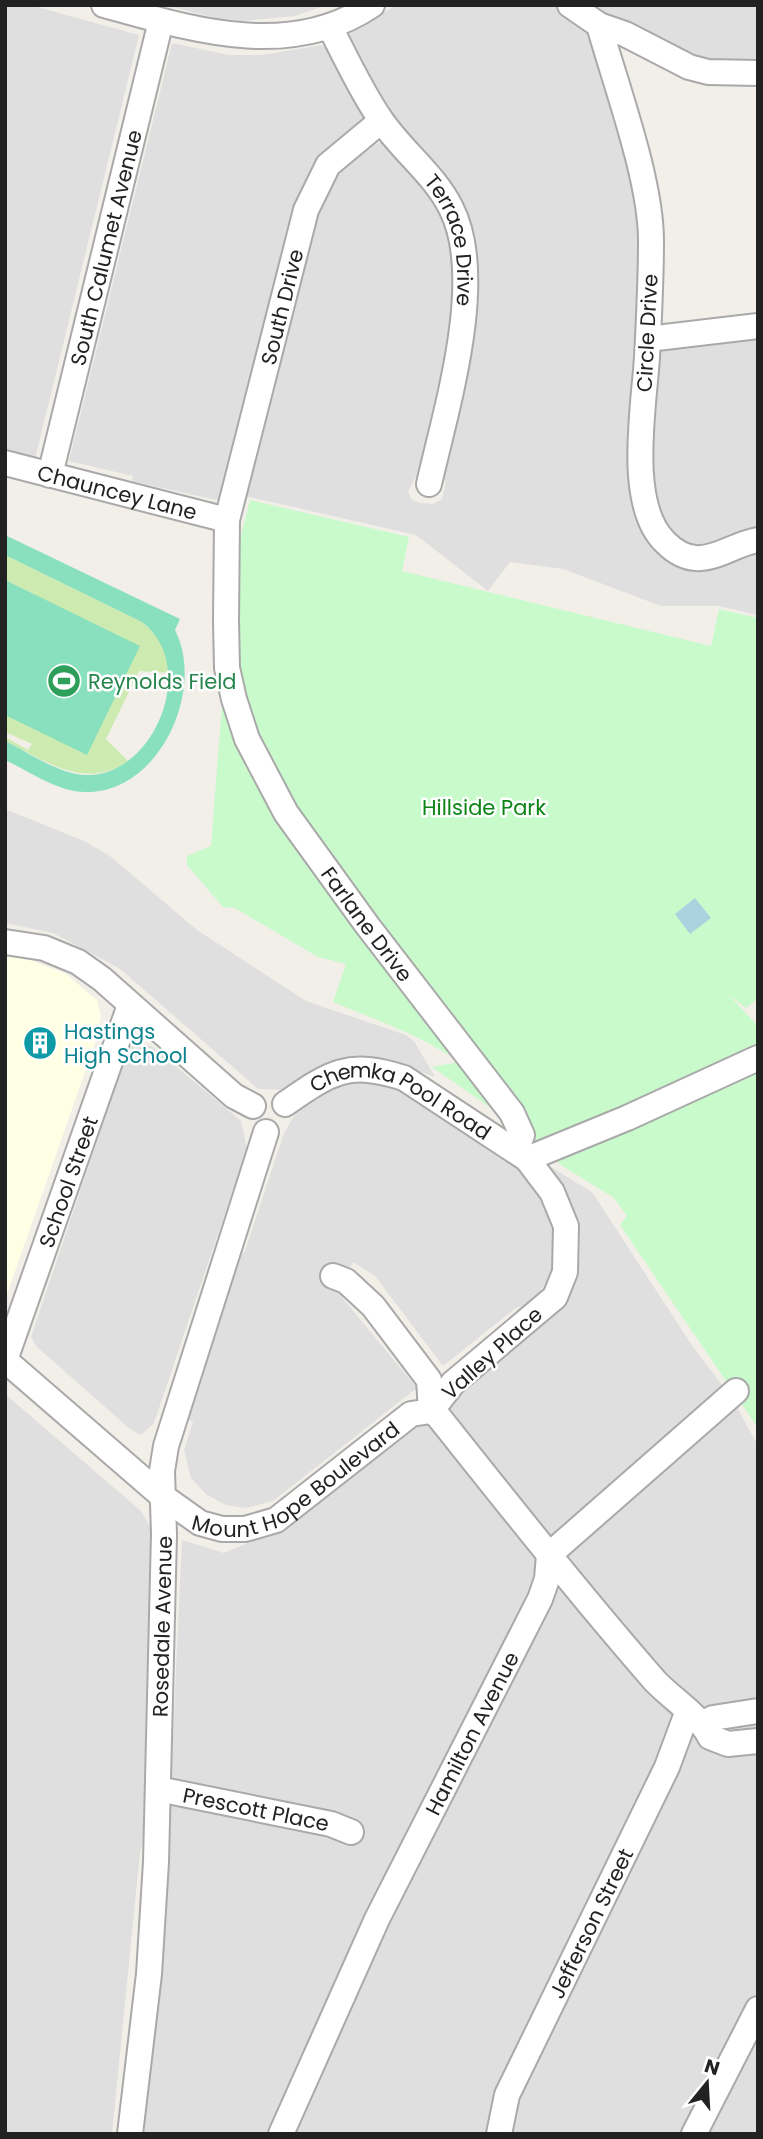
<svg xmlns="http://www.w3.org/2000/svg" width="763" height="2139" font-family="Poppins,sans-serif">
  <rect width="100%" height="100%" fill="#f2efe9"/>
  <path fill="#e0dfdf" d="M 5,5 L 30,5 L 139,35 L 35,459 L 5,453 Z
    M 164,5 L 327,5 L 295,16 L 244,21 L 216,18 Z
    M 396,5 L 556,5 L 590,29 L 616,108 L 640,200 L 643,225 L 645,255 L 641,354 L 633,412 L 636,489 L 642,522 L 661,552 L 688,563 L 730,564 L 746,552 L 758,549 L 758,615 L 719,606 L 661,606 L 563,569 L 510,562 L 488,591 L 416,535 L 245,496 L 317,197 L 344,164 L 365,148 L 382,142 L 395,150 L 443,208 L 451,224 L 458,254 L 456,316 L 437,414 L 420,469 L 408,491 L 412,500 L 421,503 L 433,504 L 442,499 L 446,482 L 438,468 L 438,459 L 471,306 L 472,261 L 463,212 L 389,118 L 348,43 L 350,33 Z
    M 583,5 L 758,5 L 758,65 L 705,65 Z
    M 172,43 L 229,55 L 262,55 L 322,45 L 335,59 L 367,117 L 339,148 L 220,501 L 132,481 L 133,476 L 69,461 Z
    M 758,336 L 758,533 L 707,550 L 673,541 L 650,489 L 658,351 L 673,345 Z
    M 5,809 L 84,841 L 110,856 L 197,930 L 306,1001 L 406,1035 L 414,1041 L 435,1077 L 401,1065 L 338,1061 L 280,1090 L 258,1089 L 119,968 L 53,933 L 5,923 Z
    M 140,1042 L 153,1047 L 241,1121 L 247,1148 L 154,1423 L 141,1435 L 130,1429 L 36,1346 L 31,1337 L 123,1064 L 133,1045 Z
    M 357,1080 L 384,1083 L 398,1088 L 521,1170 L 536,1189 L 555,1224 L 551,1276 L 528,1308 L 517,1307 L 443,1366 L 375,1276 L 353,1262 L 349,1270 L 330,1283 L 417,1388 L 273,1501 L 246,1508 L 226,1505 L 207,1495 L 191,1478 L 184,1450 L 193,1422 L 186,1418 L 234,1263 L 245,1251 L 284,1133 L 299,1108 L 324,1088 Z
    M 546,1164 L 592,1192 L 693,1347 L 732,1398 L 758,1446 L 758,2134 L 144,2134 L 172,1759 L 182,1540 L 224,1553 L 284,1527 L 463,1388 L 567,1300 L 579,1263 L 580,1222 Z
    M 5,1394 L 141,1511 L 151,1528 L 145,1831 L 140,1853 L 112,2134 L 5,2134 Z"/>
  <path fill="#ffffe5" d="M 5,956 L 30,960 L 66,974 L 97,1000 L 101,1015 L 98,1035 L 5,1300 Z"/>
  <path fill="#cdebb0" d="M 5,555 L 142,622 L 163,642 L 169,673 L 139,671 L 106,739 L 128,761 C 85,791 46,761 5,741 L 5,737 L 28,750 L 32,744 L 5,732 Z"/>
  <path fill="#c8facc" d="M 250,500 L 409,537 L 402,571 L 711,646 L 719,609 L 758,618 L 758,998 L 746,1008 L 728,994 L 758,1026 L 758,1428 L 620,1225 L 627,1216 L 614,1198 L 561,1165 L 526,1132 L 432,1067 L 459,1062 C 421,1035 376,1020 333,1002 L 346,964 L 318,957 L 235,908 L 223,907 L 187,865 L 187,856 L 211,846 L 235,537 L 240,539 Z"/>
  <path fill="#88e0be" d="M 5,535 L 180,619 L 175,630 C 206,690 159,794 85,792 C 58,792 29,771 5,760 L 5,741 C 30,753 61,776 89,775 C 155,774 199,665 142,622 L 5,555 Z
    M 5,580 L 140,646 L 87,755 L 5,715 Z"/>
  <path fill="#aad3df" d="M 695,898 L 711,918 L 690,934 L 675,914 Z"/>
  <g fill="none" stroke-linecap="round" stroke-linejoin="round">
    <g stroke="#a9a9a9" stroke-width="28">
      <g id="minor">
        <path d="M 104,5 C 191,29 289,61 372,5"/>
        <path d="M 570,5 L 599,25 L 625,34 L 689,67 L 708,72 L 758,73"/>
        <path d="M 599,25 C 616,86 651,179 651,241 C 651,279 649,319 647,357 C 644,407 626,504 665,542 C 699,577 726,545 758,540"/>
        <path id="s1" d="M 330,27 C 346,58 361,91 381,120 C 402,151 434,174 451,208 C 487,278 446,409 429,484"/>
        <path id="s2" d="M 381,121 L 328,165 L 306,210 L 227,520 L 226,621 L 227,668 L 234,699 L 247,739 L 286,813 L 367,925 L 512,1113 L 522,1135 L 516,1151"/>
        <path d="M 648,339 L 758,326"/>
        <path id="s3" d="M 5,463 L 227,520"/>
        <path id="s4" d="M 50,475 L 161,21"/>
        <path d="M 5,942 L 44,948 L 78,962 L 102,979 L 234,1096 L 253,1106"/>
        <path id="s5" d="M 285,1104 C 331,1072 348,1060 404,1078 L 527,1159 L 552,1192 L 566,1226 L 565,1272 L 555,1297 L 453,1383 L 431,1411"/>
        <path d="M 527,1159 L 627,1118 L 758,1058"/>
        <path d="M 333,1276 L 346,1281 L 373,1306 L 429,1380 L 431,1411"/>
        <path id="s6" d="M 5,1360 L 162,1496 L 200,1523 L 222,1529 L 245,1529 L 276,1520 L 411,1414 L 431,1411 L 438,1416 C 509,1505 580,1595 655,1681 C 672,1699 700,1716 710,1737 L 728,1744 L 758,1741"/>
        <path id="s7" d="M 5,1360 L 130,1005"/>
        <path d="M 704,1723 L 713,1718 L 758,1711"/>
        <path id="s8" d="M 158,1789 L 331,1824 L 351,1832"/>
        <path id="s9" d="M 130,2134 L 149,1974 L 156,1862 L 164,1534 L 162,1471 L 166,1446 L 266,1132"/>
        <path id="s10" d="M 281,2134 L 377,1919 L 540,1599 L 547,1579 L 549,1555 L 736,1391"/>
        <path id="s11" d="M 499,2134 L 507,2095 L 667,1767 L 687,1713"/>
        <path d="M 694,2134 L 758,2009"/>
      </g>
    </g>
    <use href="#minor" stroke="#fff" stroke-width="24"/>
  </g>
  <defs>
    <g id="stadium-disc" transform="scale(1.75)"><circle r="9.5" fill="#2e9e5b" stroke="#fff"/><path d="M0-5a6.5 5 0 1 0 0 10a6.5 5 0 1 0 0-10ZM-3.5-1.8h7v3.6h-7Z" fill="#fff"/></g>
    <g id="building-disc" transform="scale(1.75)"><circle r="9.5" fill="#0f9aa8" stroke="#fff"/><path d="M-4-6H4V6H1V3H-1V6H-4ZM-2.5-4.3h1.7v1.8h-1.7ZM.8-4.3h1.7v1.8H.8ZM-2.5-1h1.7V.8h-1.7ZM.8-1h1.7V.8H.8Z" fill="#fff"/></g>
  </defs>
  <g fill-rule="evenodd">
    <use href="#stadium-disc" x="64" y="681"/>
    <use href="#building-disc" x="40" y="1043"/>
  </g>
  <g text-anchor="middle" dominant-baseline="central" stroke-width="5" stroke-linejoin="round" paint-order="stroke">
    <g font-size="21" fill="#222" stroke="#fff">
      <text stroke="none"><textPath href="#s1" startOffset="250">Terrace Drive</textPath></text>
      <text stroke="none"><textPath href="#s4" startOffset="234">South Calumet Avenue</textPath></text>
      <text transform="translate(282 307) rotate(-76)">South Drive</text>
      <text transform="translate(647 333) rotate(-87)">Circle Drive</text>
      <text stroke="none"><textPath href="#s3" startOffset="116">Chauncey Lane</textPath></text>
      <text stroke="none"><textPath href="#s2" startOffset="882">Farlane Drive</textPath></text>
      <text stroke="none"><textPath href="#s5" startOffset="131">Chemka Pool Road</textPath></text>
      <text stroke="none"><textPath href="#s7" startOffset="189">School Street</textPath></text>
      <text transform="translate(492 1353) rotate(-42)">Valley Place</text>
      <text stroke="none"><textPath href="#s6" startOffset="366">Mount Hope Boulevard</textPath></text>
      <text stroke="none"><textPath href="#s9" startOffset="509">Rosedale Avenue</textPath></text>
      <text stroke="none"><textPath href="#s10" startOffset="444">Hamilton Avenue</textPath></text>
      <text stroke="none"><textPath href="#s8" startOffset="100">Prescott Place</textPath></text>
      <text stroke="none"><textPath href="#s11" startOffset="231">Jefferson Street</textPath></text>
    </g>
    <g font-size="21" fill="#27864d" stroke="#fff" text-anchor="start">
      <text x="88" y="681">Reynolds Field</text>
    </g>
    <g font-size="21" fill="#0c8416" stroke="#fff">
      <text x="484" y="807">Hillside Park</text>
    </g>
    <g font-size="21" fill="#0d838f" stroke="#fff" text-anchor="start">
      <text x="64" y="1031">Hastings<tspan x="64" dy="24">High School</tspan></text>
    </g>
  </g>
  <rect width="763" height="2139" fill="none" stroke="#222222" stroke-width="14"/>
  <g transform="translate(707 2083) rotate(18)" stroke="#ffffff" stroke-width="5" paint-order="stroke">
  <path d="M0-5L12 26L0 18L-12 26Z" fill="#222222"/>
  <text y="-10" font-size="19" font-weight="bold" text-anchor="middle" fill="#222222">N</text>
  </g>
</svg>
